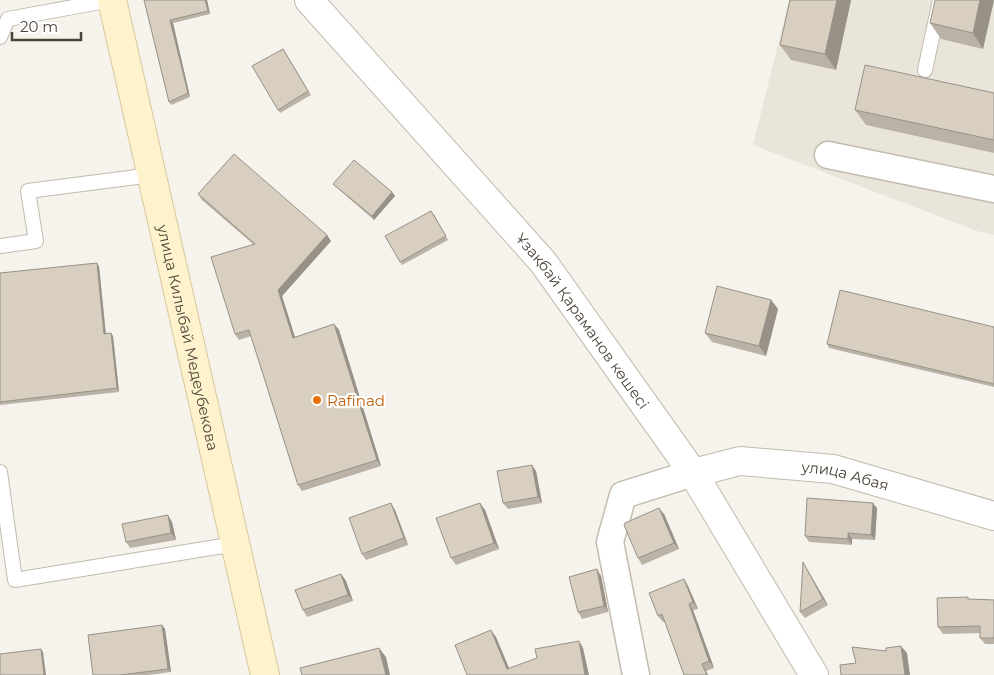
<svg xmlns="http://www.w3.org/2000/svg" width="994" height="675" font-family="Montserrat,sans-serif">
  <rect width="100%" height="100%" fill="#f6f3ec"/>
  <path fill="#eae5da" d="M 789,0 L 994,0 L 994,235 L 977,231 L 753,145 Z"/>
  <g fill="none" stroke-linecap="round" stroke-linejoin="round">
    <g stroke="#c2bbae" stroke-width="16">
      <path id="service" d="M 0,37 L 8,19 L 111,0
        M 925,70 L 940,0
        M 0,246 L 36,241 L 28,191 L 152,175
        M 0,472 L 15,580 L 235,544"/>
    </g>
    <g stroke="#c2bbae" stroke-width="29">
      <path id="minor" d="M 828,155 L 994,189
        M 636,675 L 610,542 L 623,495 L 693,473"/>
    </g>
    <g stroke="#c2bbae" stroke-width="30">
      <g id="tertiary">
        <path id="s1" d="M 309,0 L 543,262 L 693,473 L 814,675"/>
        <path id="s2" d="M 693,473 L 740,461 L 833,469 L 994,516"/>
      </g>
    </g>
    <g stroke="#d6c79b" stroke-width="30">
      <g id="secondary">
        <path id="s3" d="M 112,0 L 265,675"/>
      </g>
    </g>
    <use href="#service" stroke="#fff" stroke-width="14"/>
    <use href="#minor" stroke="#fff" stroke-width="26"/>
    <use href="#tertiary" stroke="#fff" stroke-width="28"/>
    <use href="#secondary" stroke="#fff3cd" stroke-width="28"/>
  </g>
  <path fill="#bab2a6" d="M 144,0 L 207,0 L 210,14 L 173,23 L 190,97 L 171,105 L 169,102 Z
    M 790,0 L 851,0 L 836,70 L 791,60 L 780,45 Z
    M 994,0 L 983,49 L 941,39 L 930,23 Z
    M 285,52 L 311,95 L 280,113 L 278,110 Z
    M 994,93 L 994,153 L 866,125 L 855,110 Z
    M 333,184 L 395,196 L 374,220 L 336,187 Z
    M 198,194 L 331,241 L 282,296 L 295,337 L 334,324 L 339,330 L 381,466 L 302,491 L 298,485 L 251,336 L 239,340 L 235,334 L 253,244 L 202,200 Z
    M 434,214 L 448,240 L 402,265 L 400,262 Z
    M 99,266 L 106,334 L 113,336 L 119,392 L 0,405 L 0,273 Z
    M 771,300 L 778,309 L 766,356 L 712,342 L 705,333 Z
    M 994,327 L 994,387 L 829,348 L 827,344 Z
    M 536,471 L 542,503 L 508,509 L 503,503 Z
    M 877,508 L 875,540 L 852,539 L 852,545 L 809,542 L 805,536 Z
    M 395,510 L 408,545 L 366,560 L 362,554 Z
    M 485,510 L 499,549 L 456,565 L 451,558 Z
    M 664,514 L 679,549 L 642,565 L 638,558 Z
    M 172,522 L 176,540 L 130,548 L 126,542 Z
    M 807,569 L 828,605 L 805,618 L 800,612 Z
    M 341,574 L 346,581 L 353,601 L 307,617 L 303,610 Z
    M 601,576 L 608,612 L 582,619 L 578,612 Z
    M 684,579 L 688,586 L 698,609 L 693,610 L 714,668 L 706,671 L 708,675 L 684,675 L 665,622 L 663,622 L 658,616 Z
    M 970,599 L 994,600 L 994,644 L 985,644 L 980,638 L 980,633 L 943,634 L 938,627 Z
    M 162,625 L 165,629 L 171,672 L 148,675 L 93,675 Z"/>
  <path fill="#979187" d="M 205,0 L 207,0 L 210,14 L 208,11 Z
    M 837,0 L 851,0 L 836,70 L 825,54 Z
    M 980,0 L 994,0 L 983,49 L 973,33 Z
    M 170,20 L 173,23 L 190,97 L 188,93 Z
    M 392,192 L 395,196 L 374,220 L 372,216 Z
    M 327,235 L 331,241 L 282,296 L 297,344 L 293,338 L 278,290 Z
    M 97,263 L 99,266 L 106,337 L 104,334 Z
    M 771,300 L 778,309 L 766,356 L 759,346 Z
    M 334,324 L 339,330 L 381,466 L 377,460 Z
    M 111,333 L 113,336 L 119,392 L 117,388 Z
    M 532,465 L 536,471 L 542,503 L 538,497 Z
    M 391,503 L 395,510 L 408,545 L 404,538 Z
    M 480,503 L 485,510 L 499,549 L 494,543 Z
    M 873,503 L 877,508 L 875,540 L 871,535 Z
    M 659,508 L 664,514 L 679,549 L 674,543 Z
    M 168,515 L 172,522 L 176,540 L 171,533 Z
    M 848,533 L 852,539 L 852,545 L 848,539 Z
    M 803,562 L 807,569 L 828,605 L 823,599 Z
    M 597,569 L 601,576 L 608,612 L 604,606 Z
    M 341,574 L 346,581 L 353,601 L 348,595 Z
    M 684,579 L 688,586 L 698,609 L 693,602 Z
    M 689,604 L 693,610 L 714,668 L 709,661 Z
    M 162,625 L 165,629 L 171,672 L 168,669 Z
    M 491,630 L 496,637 L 512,675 L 507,669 Z
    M 579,641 L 583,648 L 589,675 L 585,675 Z
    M 901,646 L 907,653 L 910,675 L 905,675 Z
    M 379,648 L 386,657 L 390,675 L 386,675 Z
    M 41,649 L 43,652 L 46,675 L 44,675 Z
    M 702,664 L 706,671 L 708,675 L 707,675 Z"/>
  <path fill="#d8cfc1" stroke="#979187" d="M 144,0 L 205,0 L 208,11 L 170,20 L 188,93 L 169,102 Z
    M 790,0 L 837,0 L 825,54 L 780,45 Z
    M 935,0 L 980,0 L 973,33 L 930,23 Z
    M 283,49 L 308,91 L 278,110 L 252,66 Z
    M 865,65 L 994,93 L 994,140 L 855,110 Z
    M 234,154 L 327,235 L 278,290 L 293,338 L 334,324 L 377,460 L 298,485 L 249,330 L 235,334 L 211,257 L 255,244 L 198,194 Z
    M 354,160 L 392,192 L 372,216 L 333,184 Z
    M 431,211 L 446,236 L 400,262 L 385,236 Z
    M 97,263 L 104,334 L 111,333 L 117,388 L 0,402 L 0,273 Z
    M 717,286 L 771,300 L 759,346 L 705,333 Z
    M 840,290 L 994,327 L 994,384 L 827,344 Z
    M 532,465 L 538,497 L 503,503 L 497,471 Z
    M 807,498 L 873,503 L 871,535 L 848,533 L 848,539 L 805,536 Z
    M 391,503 L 404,538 L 362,554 L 349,518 Z
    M 480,503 L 494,543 L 451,558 L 436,518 Z
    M 659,508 L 674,543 L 638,558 L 624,525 L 625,523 Z
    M 168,515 L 171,533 L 126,542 L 122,524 Z
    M 803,562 L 823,599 L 800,612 Z
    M 597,569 L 604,606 L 578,612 L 569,577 Z
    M 341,574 L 348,595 L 303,610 L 295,590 Z
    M 684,579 L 693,602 L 689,604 L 709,661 L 702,664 L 707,675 L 684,675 L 662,614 L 658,616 L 649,593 Z
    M 968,597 L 968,599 L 994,600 L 994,638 L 980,638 L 980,626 L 938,627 L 937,598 Z
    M 162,625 L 168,669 L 120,675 L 93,675 L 88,635 Z
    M 491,630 L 507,669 L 537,658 L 535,649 L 579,641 L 585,675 L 467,675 L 455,645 Z
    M 901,646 L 905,675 L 841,675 L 840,665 L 856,663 L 852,647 L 886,651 L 886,648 Z
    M 379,648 L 386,675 L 302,675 L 300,668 Z
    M 41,649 L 44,675 L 0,675 L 0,654 Z"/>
  <circle fill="#e8710a" stroke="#fff" stroke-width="2" cx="317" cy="400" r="5"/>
  <g text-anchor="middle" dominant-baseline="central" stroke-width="4.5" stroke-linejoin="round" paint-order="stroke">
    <g font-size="15" fill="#4b4439" stroke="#fff">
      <text stroke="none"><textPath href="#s1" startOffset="422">Ұзақбай Қараманов көшесі</textPath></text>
      <text stroke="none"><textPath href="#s3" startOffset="346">улица Килыбай Медеубекова</textPath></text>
      <text stroke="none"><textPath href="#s2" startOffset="155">улица Абая</textPath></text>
    </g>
    <g font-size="15" fill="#c56008" stroke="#fff" text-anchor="start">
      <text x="327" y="400">Rafinad</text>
    </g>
  </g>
  <path d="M12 32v8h69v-8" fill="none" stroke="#4b4439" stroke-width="2.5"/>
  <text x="20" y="32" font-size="15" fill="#4b4439" stroke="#ffffff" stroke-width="4" paint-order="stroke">20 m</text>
</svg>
